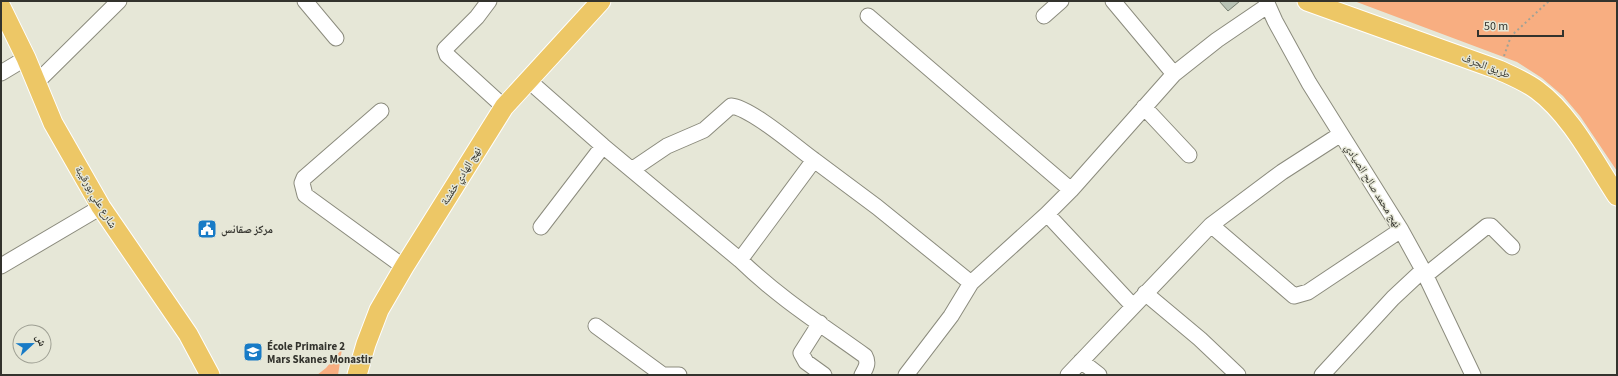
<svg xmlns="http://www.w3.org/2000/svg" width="1618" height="376" font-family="'Source Sans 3','Noto Naskh Arabic',sans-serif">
  <defs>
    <filter id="shadow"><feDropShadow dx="3.5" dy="-3.5" stdDeviation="0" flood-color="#0004"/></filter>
  </defs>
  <rect width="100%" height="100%" fill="#e6e7d7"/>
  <path fill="#f8ae81" d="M 1354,1 L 1617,1 L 1617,171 L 1580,116 L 1563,96 L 1542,78 L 1517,62 Z
    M 342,349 L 338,375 L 317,375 L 326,368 Z"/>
  <path fill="#b9c3b5" stroke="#757e71" filter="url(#shadow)" d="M 1219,1 L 1240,1 L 1228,11 Z"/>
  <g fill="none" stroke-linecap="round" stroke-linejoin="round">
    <g stroke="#8b8b7d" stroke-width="17">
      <path id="minor" d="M 305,1 L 336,38
        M 489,1 L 477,17 L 445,49 L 447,55 L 504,107
        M 1113,1 L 1174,74
        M 1266,1 L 1275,21 L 1309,83 L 1401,230 L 1423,270 L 1473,375
        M 868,16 L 1071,190
        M 1044,16 L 1061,1
        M 1,73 L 26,58
        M 528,80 L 603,146 L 740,260 C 778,297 822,325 865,356 C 869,363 866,368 862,375
        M 36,83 L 119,1
        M 1144,107 L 1189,155
        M 381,111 L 304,178 L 302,183 L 305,195 L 404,267
        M 633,169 L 667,146 L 704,130 L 731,106 C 751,108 796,147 814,160
        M 1047,214 L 1132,305
        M 1211,225 L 1294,296 L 1308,292 L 1401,230
        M 541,227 L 603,146
        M 740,260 L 814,160 L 877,207 L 971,283
        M 1,266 L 101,207
        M 1426,275 L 1487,226 L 1491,226 L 1512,247
        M 1145,293 L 1200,339 L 1238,375
        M 820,323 L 801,353 L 806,362 L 824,375
        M 596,326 L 663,375
        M 1081,361 L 1099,375
        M 663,375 L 679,375
        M 906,375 L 951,316 L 971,283 L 1047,214 L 1071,190 L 1174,74 L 1217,40 L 1267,6
        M 1068,375 L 1211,225 L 1282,172 L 1341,134
        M 1322,375 L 1393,298 L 1423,270"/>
    </g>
    <g stroke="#fff" stroke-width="21">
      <path id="major" d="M 1307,1 L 1499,70 C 1512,76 1525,81 1537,90 C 1570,114 1594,161 1617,196
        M 1,7 L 26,58 L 53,123 L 101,207 L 188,334 L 210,375
        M 357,375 L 366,344 L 379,310 L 404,267 L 504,107 L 601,1"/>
    </g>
    <path stroke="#a1a296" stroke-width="2" stroke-dasharray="2 3" stroke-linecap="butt" d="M 1504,56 L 1511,36 L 1549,1"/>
    <use href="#minor" stroke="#fff" stroke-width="15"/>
    <use href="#major" stroke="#edc766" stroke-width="19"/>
  </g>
  <defs>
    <g id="civic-square" transform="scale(1)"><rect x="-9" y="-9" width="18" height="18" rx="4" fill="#187bc6" stroke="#e6e7d7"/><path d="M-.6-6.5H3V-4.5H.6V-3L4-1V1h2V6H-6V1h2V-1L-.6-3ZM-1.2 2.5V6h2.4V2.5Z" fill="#fff"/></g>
    <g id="school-square" transform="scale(1)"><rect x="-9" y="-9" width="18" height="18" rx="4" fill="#187bc6" stroke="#e6e7d7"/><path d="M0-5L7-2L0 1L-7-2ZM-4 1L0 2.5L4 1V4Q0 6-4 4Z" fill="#fff"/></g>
  </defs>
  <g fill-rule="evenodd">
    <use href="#civic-square" x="207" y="229"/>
    <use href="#school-square" x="253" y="352"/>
  </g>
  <g text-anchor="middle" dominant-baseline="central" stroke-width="3" stroke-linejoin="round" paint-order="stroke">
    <g font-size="11" fill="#33332d" stroke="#e6e7d7">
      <text transform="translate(1486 66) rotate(21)">طريق الجرف</text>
      <text transform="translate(461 176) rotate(-58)">نهج الهادي خفشة</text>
      <text transform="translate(1373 186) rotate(58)">نهج محمد صالح الصيادي</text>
      <text transform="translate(96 197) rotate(59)">شارع علي بورقيبة</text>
    </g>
    <g font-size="11" font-weight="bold" fill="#33332d" stroke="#e6e7d7" text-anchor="start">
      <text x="221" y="229">مركز صقانس</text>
      <text x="267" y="346">École Primaire 2<tspan x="267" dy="13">Mars Skanes Monastir</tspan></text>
    </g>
  </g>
  <rect width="1618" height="376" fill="none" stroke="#33332d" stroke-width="4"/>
  <g transform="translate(32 344) rotate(68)"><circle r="19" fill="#e6e7d7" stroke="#9e9f93"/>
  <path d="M0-3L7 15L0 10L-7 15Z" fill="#187bc6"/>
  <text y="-6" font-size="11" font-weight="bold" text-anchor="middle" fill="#33332d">ش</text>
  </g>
  <path d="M1478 30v6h85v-6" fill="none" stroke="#33332d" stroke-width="2"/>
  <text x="1484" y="30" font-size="12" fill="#33332d" stroke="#e6e7d7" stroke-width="3" paint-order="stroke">50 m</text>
</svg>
